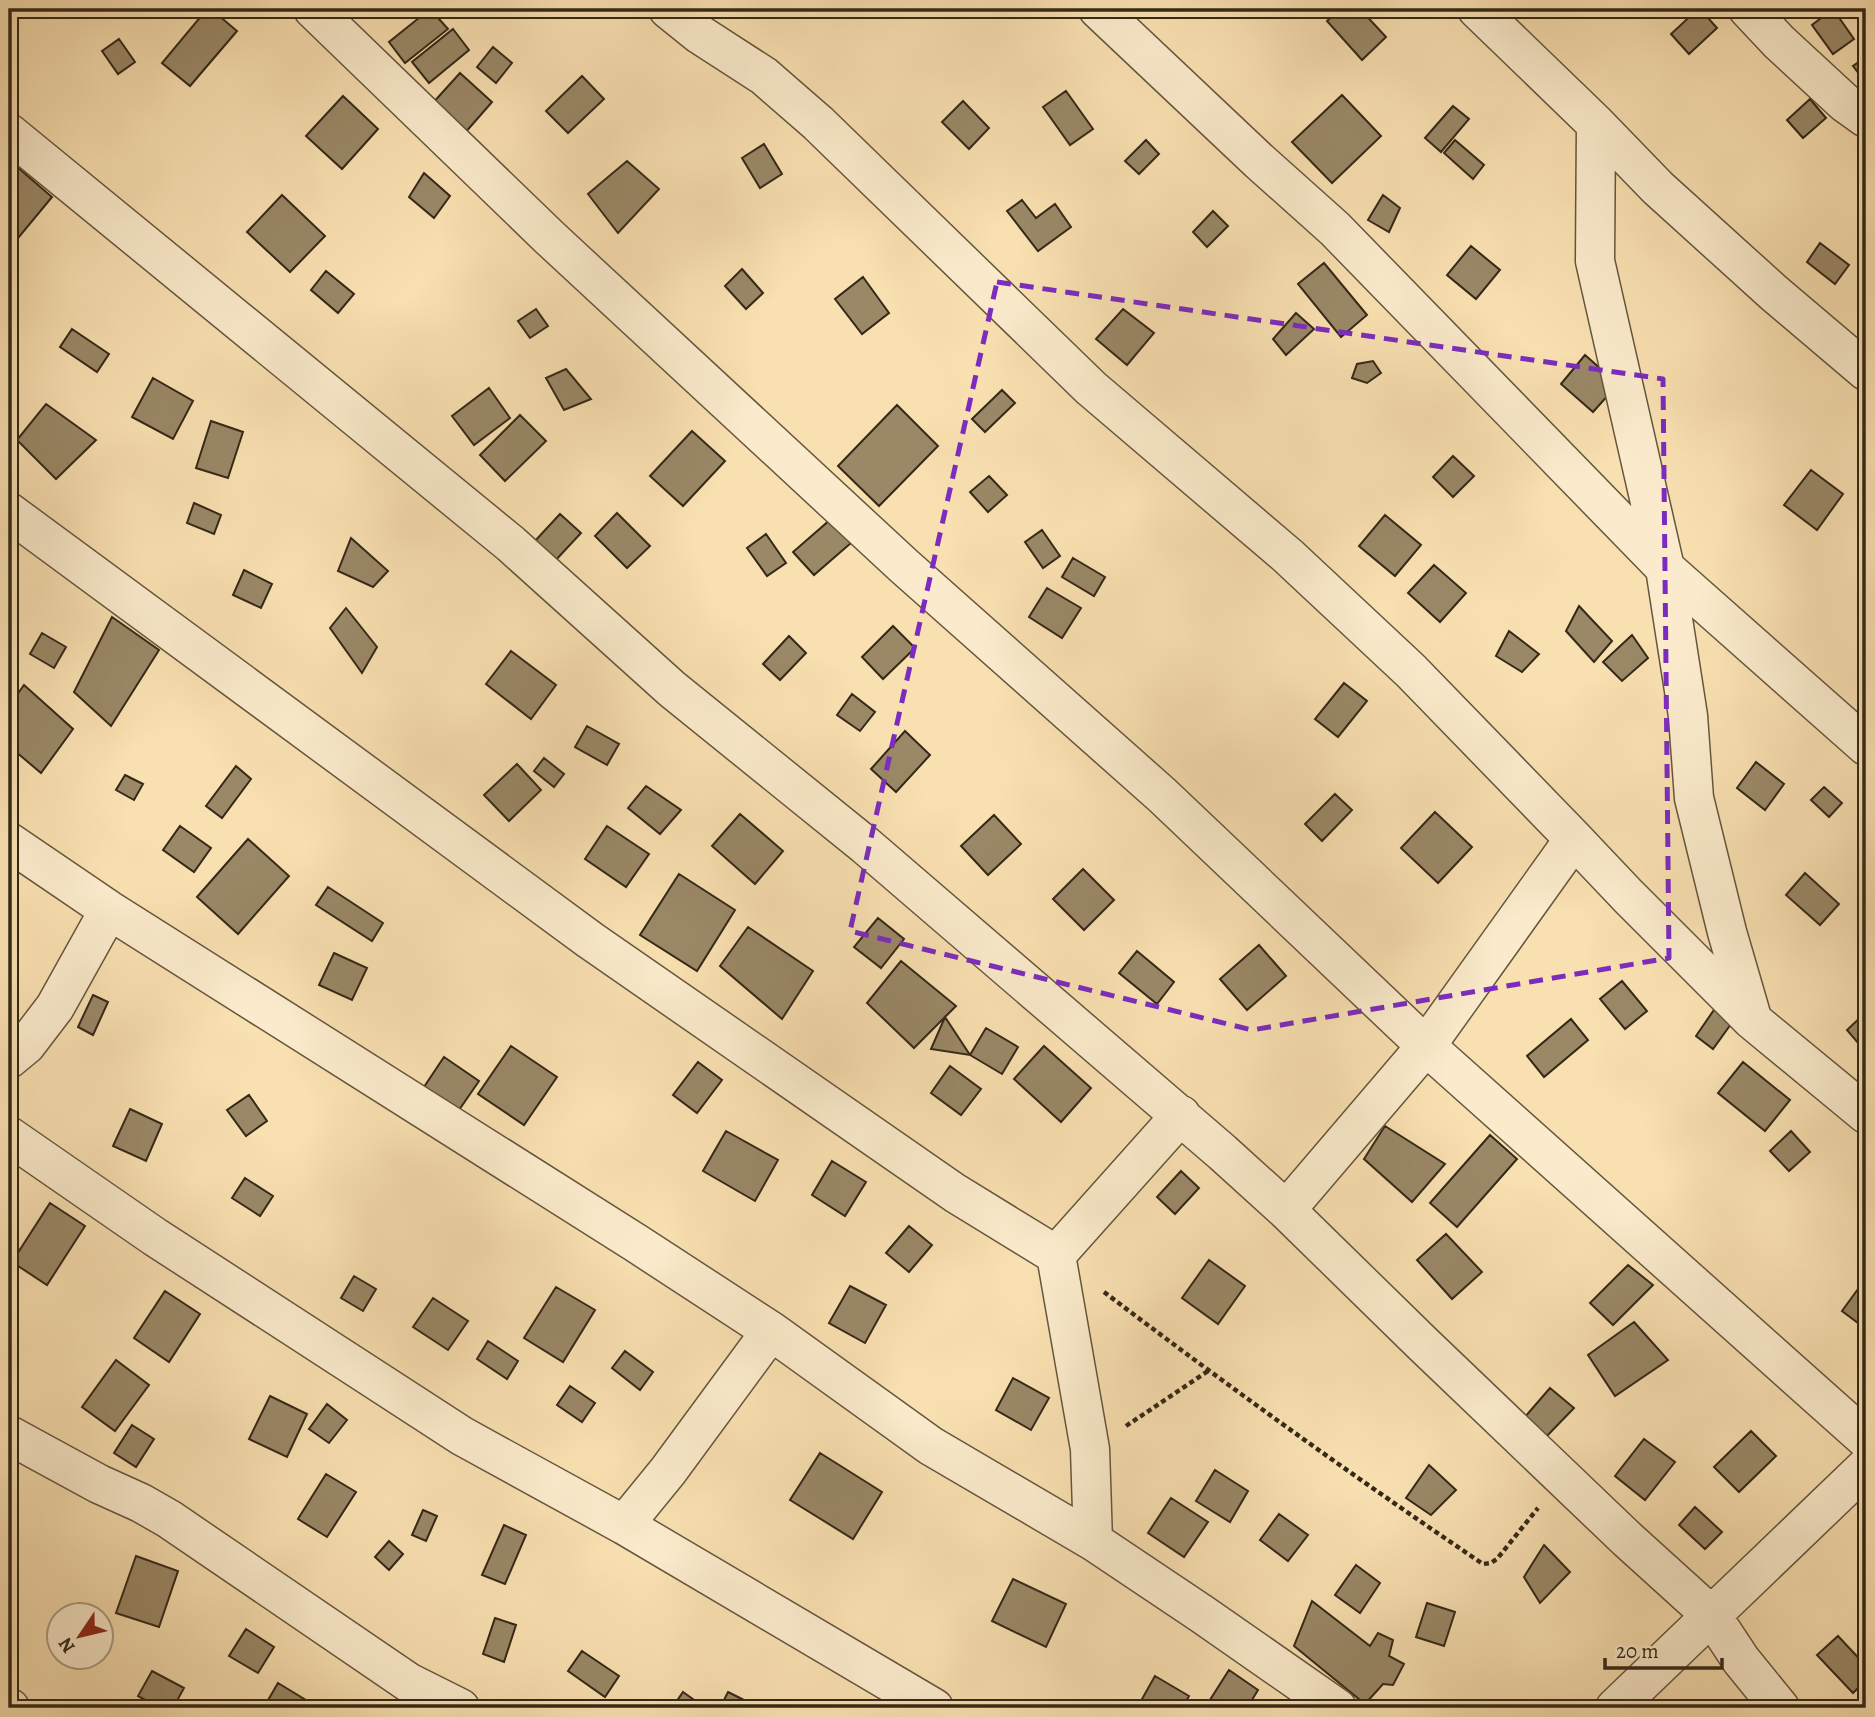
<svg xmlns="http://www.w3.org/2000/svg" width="1875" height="1717" font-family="Alegreya,serif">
  <rect width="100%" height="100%" fill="#f9e0b1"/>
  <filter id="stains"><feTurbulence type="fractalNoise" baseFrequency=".00286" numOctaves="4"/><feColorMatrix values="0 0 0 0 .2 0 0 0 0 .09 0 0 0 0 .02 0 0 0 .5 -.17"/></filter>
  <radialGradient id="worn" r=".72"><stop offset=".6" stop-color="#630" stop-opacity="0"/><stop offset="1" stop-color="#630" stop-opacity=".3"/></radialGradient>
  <path fill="#9a8867" stroke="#342817" stroke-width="2" d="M 207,9 L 211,9 L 237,31 L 190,86 L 162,63 Z
    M 430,9 L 448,29 L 405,63 L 389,42 Z
    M 1340,9 L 1360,9 L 1386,37 L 1362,60 L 1327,21 Z
    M 1698,9 L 1700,9 L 1717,28 L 1689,54 L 1671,34 Z
    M 1833,9 L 1854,39 L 1833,54 L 1812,25 Z
    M 453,29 L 469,50 L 429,83 L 412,62 Z
    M 119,39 L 135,62 L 118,74 L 102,51 Z
    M 493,47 L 512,63 L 496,83 L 477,67 Z
    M 1866,57 L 1866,83 L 1853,66 Z
    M 460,73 L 492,102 L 464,134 L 431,105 Z
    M 582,76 L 604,99 L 568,133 L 546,111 Z
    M 1066,91 L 1093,129 L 1070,145 L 1043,107 Z
    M 1342,95 L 1381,136 L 1332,183 L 1292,142 Z
    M 343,96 L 378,129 L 342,169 L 306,136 Z
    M 1810,99 L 1826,118 L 1803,138 L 1787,120 Z
    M 963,101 L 989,128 L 969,149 L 942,122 Z
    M 1453,106 L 1469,119 L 1441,152 L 1425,138 Z
    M 1146,140 L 1159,154 L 1139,174 L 1125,161 Z
    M 1455,140 L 1484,165 L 1473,179 L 1444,153 Z
    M 764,144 L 782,174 L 760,188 L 742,158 Z
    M 9,160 L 52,197 L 9,249 Z
    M 627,161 L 659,189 L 618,233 L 588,194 Z
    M 424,173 L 450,196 L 434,218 L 409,197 Z
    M 282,195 L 325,236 L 290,272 L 247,232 Z
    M 1383,195 L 1400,208 L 1389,232 L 1368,220 Z
    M 1022,200 L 1036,218 L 1055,204 L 1071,227 L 1038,251 L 1007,211 Z
    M 1213,211 L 1228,226 L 1207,247 L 1193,232 Z
    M 1820,243 L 1849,265 L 1835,284 L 1807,262 Z
    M 1471,246 L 1500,270 L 1476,299 L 1447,275 Z
    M 1324,263 L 1367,315 L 1341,337 L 1298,284 Z
    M 742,269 L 763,293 L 746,309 L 725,286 Z
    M 326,271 L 354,294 L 338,313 L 311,290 Z
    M 863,277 L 889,313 L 862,334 L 835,299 Z
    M 536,309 L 548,326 L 530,338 L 518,321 Z
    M 1123,309 L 1154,333 L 1127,365 L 1096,339 Z
    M 1296,313 L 1314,329 L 1286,355 L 1273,339 Z
    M 72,329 L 109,354 L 97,372 L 60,347 Z
    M 1585,355 L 1618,384 L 1593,412 L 1561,384 Z
    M 1373,361 L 1381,373 L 1367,383 L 1352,378 L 1357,364 Z
    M 566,369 L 591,399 L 564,410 L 546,378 Z
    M 153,378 L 193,401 L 173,439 L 132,417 Z
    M 489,388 L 510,418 L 474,445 L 452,416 Z
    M 1002,390 L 1015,403 L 985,432 L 972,419 Z
    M 46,404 L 96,440 L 56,479 L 17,440 Z
    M 897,405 L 938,446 L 879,506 L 838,466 Z
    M 520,415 L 546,441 L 505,481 L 480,455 Z
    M 211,421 L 243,432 L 228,478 L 196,468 Z
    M 692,431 L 725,461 L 683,506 L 650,476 Z
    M 1453,456 L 1474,476 L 1453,497 L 1433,477 Z
    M 1811,470 L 1843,494 L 1817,530 L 1784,505 Z
    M 989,476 L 1007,495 L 988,512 L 970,492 Z
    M 194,503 L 221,515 L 214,534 L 187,523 Z
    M 617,513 L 650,546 L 627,568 L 595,536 Z
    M 560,514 L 581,533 L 554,562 L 534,542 Z
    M 1385,515 L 1421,545 L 1395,576 L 1359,546 Z
    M 831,519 L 851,543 L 814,575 L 793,552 Z
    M 1042,530 L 1060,556 L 1043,568 L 1025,542 Z
    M 766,534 L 786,563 L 767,576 L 747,548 Z
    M 351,538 L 388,571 L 373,587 L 338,571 Z
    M 1073,558 L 1105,577 L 1094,596 L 1062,577 Z
    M 1434,565 L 1466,593 L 1440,622 L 1408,593 Z
    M 244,570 L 272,584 L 261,608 L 233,595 Z
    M 1047,588 L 1081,608 L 1062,638 L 1029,617 Z
    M 1579,606 L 1612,641 L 1594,662 L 1566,631 Z
    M 346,608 L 377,647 L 362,673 L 330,628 Z
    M 112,617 L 159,650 L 111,726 L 74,692 Z
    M 893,626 L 915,648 L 883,679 L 862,657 Z
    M 1509,631 L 1539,654 L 1522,672 L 1496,656 Z
    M 42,633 L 66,647 L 54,668 L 30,654 Z
    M 1632,635 L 1648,658 L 1622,681 L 1603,662 Z
    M 789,636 L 806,653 L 780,680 L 763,664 Z
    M 511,651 L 556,685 L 531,719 L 486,684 Z
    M 1344,683 L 1367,701 L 1338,737 L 1315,719 Z
    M 24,685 L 73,729 L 41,773 L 9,746 L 9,706 Z
    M 852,694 L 875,712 L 860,731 L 837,715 Z
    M 587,726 L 619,744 L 607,765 L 575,747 Z
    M 905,731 L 930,755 L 896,792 L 871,769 Z
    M 544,758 L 564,774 L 554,787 L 534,771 Z
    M 1756,762 L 1784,784 L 1765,810 L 1737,788 Z
    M 517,764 L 541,790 L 509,821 L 484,795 Z
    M 236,766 L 251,779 L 222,818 L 206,806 Z
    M 125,775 L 143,784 L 134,800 L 116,790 Z
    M 646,786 L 681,810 L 660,834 L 628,808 Z
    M 1824,787 L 1842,803 L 1829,817 L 1811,800 Z
    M 1335,794 L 1352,810 L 1322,841 L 1305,824 Z
    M 1435,812 L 1472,847 L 1438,883 L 1401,848 Z
    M 740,814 L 783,851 L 755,884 L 712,846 Z
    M 994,815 L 1021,844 L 988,875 L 961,846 Z
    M 180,826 L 211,848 L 194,872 L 163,850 Z
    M 607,826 L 649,854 L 626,887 L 585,859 Z
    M 248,839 L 289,876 L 238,934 L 197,897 Z
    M 1083,869 L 1114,900 L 1084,930 L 1053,899 Z
    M 1805,873 L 1839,904 L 1820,925 L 1786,895 Z
    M 679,874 L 735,910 L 697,971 L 640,935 Z
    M 328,887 L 383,923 L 372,941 L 316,905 Z
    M 878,918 L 904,939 L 881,968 L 854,947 Z
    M 748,927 L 813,971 L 782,1019 L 720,966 Z
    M 1259,945 L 1286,976 L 1247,1010 L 1220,979 Z
    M 1137,951 L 1174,982 L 1157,1004 L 1119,973 Z
    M 334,953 L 367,968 L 352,1000 L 319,985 Z
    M 901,961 L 956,1006 L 914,1048 L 867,1003 Z
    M 1622,981 L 1647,1011 L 1625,1029 L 1600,999 Z
    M 93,995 L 108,1002 L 93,1035 L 78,1027 Z
    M 1718,1004 L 1736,1017 L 1713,1049 L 1696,1036 Z
    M 1865,1013 L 1866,1037 L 1858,1043 L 1847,1030 Z
    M 945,1017 L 970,1055 L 931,1049 Z
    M 1571,1019 L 1588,1040 L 1544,1077 L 1527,1056 Z
    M 986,1028 L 1018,1047 L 1002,1074 L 970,1055 Z
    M 511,1046 L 557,1077 L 524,1125 L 478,1094 Z
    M 1044,1046 L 1091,1088 L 1061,1122 L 1014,1079 Z
    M 444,1057 L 479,1081 L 450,1123 L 416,1099 Z
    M 698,1062 L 722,1080 L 697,1113 L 673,1095 Z
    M 1743,1062 L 1790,1100 L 1765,1131 L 1718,1093 Z
    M 950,1066 L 981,1089 L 961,1115 L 931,1093 Z
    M 249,1095 L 267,1121 L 246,1136 L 227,1110 Z
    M 130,1109 L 162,1124 L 146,1161 L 113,1146 Z
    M 1385,1126 L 1445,1164 L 1412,1202 L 1364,1159 Z
    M 726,1131 L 778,1160 L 755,1201 L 703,1171 Z
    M 1791,1131 L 1810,1152 L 1789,1171 L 1770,1151 Z
    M 1490,1135 L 1517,1159 L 1457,1227 L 1430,1203 Z
    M 832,1161 L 866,1182 L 845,1216 L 812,1195 Z
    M 1181,1171 L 1199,1188 L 1175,1214 L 1157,1197 Z
    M 245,1178 L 273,1196 L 260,1216 L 232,1198 Z
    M 50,1203 L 85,1226 L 47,1285 L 12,1262 Z
    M 909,1226 L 932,1245 L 909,1272 L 886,1253 Z
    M 1446,1234 L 1482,1272 L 1452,1299 L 1417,1260 Z
    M 1209,1260 L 1245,1286 L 1218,1324 L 1182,1298 Z
    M 1628,1265 L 1653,1285 L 1613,1325 L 1590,1303 Z
    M 354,1276 L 376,1289 L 363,1311 L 341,1298 Z
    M 1866,1278 L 1866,1329 L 1842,1311 Z
    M 850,1286 L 886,1305 L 865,1343 L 829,1323 Z
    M 556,1287 L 595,1310 L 563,1362 L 524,1338 Z
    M 165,1291 L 200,1314 L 169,1362 L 134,1338 Z
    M 433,1298 L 468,1321 L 448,1350 L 413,1327 Z
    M 1634,1322 L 1668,1360 L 1615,1396 L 1588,1355 Z
    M 488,1341 L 518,1361 L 507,1379 L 477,1359 Z
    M 625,1351 L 653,1372 L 640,1390 L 612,1368 Z
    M 116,1360 L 149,1385 L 115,1431 L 82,1407 Z
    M 1013,1378 L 1049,1398 L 1031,1430 L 996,1410 Z
    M 570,1386 L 595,1403 L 582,1422 L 557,1405 Z
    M 1550,1388 L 1574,1408 L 1544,1439 L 1524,1418 Z
    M 270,1396 L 307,1414 L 287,1457 L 249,1439 Z
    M 327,1404 L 347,1420 L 329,1443 L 309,1429 Z
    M 132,1425 L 154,1439 L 136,1467 L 114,1453 Z
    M 1751,1431 L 1776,1456 L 1739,1492 L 1714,1467 Z
    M 1644,1439 L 1675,1462 L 1645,1500 L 1615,1476 Z
    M 820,1453 L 882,1492 L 853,1539 L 790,1500 Z
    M 1429,1465 L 1456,1490 L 1431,1515 L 1406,1498 Z
    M 1215,1470 L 1248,1491 L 1230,1522 L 1196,1501 Z
    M 326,1474 L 356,1492 L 327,1537 L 298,1519 Z
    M 1171,1498 L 1208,1522 L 1184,1557 L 1148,1533 Z
    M 1695,1507 L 1722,1532 L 1705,1549 L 1679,1525 Z
    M 423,1510 L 437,1516 L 426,1541 L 412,1535 Z
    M 1279,1514 L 1308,1535 L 1288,1561 L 1260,1540 Z
    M 504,1525 L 526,1535 L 505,1584 L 482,1575 Z
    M 389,1541 L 403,1554 L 389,1570 L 375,1557 Z
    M 1544,1545 L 1570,1572 L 1540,1603 L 1524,1577 Z
    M 136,1556 L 178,1571 L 159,1627 L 116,1613 Z
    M 1356,1565 L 1380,1583 L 1360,1613 L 1335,1595 Z
    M 1013,1579 L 1066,1604 L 1046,1647 L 992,1621 Z
    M 1312,1601 L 1370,1646 L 1378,1633 L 1393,1640 L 1389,1656 L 1404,1664 L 1393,1685 L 1383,1684 L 1365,1704 L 1294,1646 Z
    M 1427,1603 L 1455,1612 L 1444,1646 L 1416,1637 Z
    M 495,1618 L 516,1625 L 504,1662 L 483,1654 Z
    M 246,1629 L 274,1647 L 258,1673 L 229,1656 Z
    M 1838,1636 L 1866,1666 L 1866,1680 L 1853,1693 L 1817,1655 Z
    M 582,1651 L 619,1676 L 605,1697 L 568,1671 Z
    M 1229,1670 L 1258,1690 L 1247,1708 L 1217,1708 L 1208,1703 Z
    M 152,1671 L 184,1688 L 173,1708 L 160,1708 L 138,1696 Z
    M 1155,1676 L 1189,1696 L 1182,1708 L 1137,1708 Z
    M 278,1683 L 319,1708 L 277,1708 L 267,1702 Z
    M 683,1692 L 697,1702 L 692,1708 L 672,1708 Z
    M 728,1692 L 752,1704 L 750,1708 L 720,1708 Z"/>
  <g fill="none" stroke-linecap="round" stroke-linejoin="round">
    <g stroke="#65563e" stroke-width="41">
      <path id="minor" d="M 313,9 L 550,238 L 904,566 L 1162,795 L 1426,1046 L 1866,1439
        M 668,9 L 699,34 L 764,76 L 818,123 L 1091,388 L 1288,556 L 1411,671 L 1574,839 L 1628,896 L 1752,1020 L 1866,1114
        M 1098,9 L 1259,161 L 1335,229 L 1665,568 L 1866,746
        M 1477,9 L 1596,124 L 1658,188 L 1774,293 L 1866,371
        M 1748,9 L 1779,42 L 1845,103 L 1866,118
        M 1596,124 L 1595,261 L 1665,568 L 1688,716 L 1694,798 L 1727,932 L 1752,1018
        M 9,133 L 511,544 L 672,689 L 865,845 L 1222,1152 L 1286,1210 L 1423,1344 L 1627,1539 L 1712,1616 L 1741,1660 L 1780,1708
        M 9,512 L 590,940 L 955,1193 L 1056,1255 L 1090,1449 L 1093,1541
        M 9,842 L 109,910 L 636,1243 L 771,1331 L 931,1446 L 1093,1541 L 1202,1614 L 1337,1708
        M 9,1059 L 26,1045 L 55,1007 L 109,910
        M 9,1136 L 155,1237 L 462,1436 L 624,1525 L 934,1708
        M 1286,1210 L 1426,1046 L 1574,839
        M 1056,1255 L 1181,1115
        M 9,1435 L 99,1484 L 141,1503 L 169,1519 L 408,1682 L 460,1708
        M 624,1525 L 668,1471 L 771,1331
        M 9,1708 L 10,1708
        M 1615,1708 L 1866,1467"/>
    </g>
    <path stroke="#342817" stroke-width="4.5" stroke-dasharray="5 3.5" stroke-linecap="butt" d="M 1104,1292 C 1228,1386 1354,1477 1483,1564 L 1491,1563 L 1497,1559 L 1538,1508
      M 1126,1426 L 1208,1371"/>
    <use href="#minor" stroke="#fbebcc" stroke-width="38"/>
  </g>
  <path fill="none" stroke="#7b2cbf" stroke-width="5" stroke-dasharray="14 9" stroke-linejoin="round" d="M 997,282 L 1663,379 L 1669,958 L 1252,1030 L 850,931 Z"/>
  <rect width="1875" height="1717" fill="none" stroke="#f9e0b1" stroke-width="35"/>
  <rect x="10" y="10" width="1854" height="1696" fill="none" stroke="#342817" stroke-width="3.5"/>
  <rect x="18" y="18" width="1840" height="1682" fill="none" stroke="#342817" stroke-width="2"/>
  <g transform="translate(80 1636) rotate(235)"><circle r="33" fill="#fbebcc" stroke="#ab9d84" stroke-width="2"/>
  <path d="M0-5L12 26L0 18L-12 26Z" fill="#8f2418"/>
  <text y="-10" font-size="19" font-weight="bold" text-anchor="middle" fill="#342817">N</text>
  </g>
  <path d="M1605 1658v10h117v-10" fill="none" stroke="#342817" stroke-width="3.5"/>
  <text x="1616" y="1658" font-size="21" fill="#342817" stroke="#fbebcc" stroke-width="5" paint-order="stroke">20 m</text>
  <rect width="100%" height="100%" filter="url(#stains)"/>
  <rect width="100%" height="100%" fill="url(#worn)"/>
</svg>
